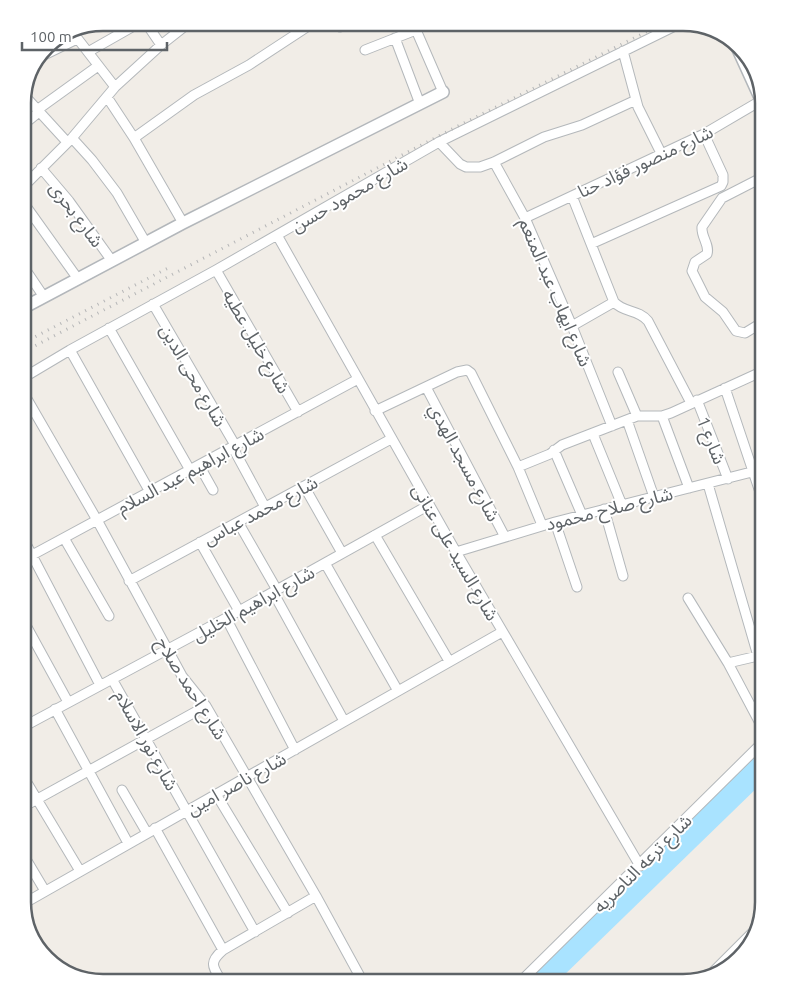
<svg xmlns="http://www.w3.org/2000/svg" width="786" height="1005" font-family="Ubuntu,'Noto Sans Arabic',sans-serif">
  <rect width="100%" height="100%" fill="#f1ede7"/>
  <path fill="#a9e3ff" d="M 763,747 L 763,782 L 557,982 L 525,982 Z"/>
  <g fill="none" stroke-linecap="round" stroke-linejoin="round">
    <g stroke="#b4b8bb" stroke-width="11">
      <path id="street" d="M 146,23 L 161,45
        M 413,23 L 443,92
        M 340,27 L 352,23
        M 74,34 L 115,87
        M 395,38 L 420,104
        M 365,50 L 416,30
        M 623,51 L 638,107 L 662,155
        M 88,52 L 139,23
        M 44,55 L 77,39
        M 24,95 L 67,142
        M 107,97 L 134,138 L 183,223
        M 37,110 L 98,66
        M 23,125 L 39,112
        M 72,138 L 92,160 L 117,193 L 146,243
        M 134,138 L 194,95 L 249,65 L 313,23
        M 439,142 L 460,164 L 466,167 L 480,167 L 494,162 L 544,137 L 582,125 L 636,100
        M 494,162 L 525,218 L 572,326 L 612,426
        M 41,168 L 69,201 L 112,261
        M 23,187 L 72,138 L 115,87 L 161,45 L 189,23
        M 572,196 L 614,302 C 624,313 638,309 648,321 L 691,403
        M 23,202 L 78,279
        M 525,218 L 704,134 L 762,100
        M 277,235 L 456,552 L 640,866
        M 591,244 L 721,186 L 723,182 L 723,175 L 704,134
        M 23,266 L 44,297
        M 216,270 L 298,412
        M 153,304 L 235,445
        M 763,322 L 745,333 L 736,331 L 723,312 L 705,297 L 692,271 L 695,262 L 707,254 C 710,245 701,237 702,227 L 722,198 L 763,177
        M 572,326 L 614,302
        M 109,328 L 190,470
        M 70,350 L 150,492
        M 618,372 L 637,416
        M 23,378 L 70,350 L 216,270 L 439,142 L 681,23
        M 426,387 L 505,537
        M 725,388 L 763,501
        M 23,392 L 97,520 L 182,676 L 206,706 L 316,896 L 363,982
        M 697,400 L 728,479
        M 375,411 L 457,372 L 467,370 L 471,373 L 518,467 L 542,525
        M 662,416 L 689,488
        M 627,420 L 654,497
        M 593,434 L 622,505
        M 233,448 L 265,507
        M 554,450 L 582,515
        M 199,465 L 213,490
        M 518,467 L 550,454 L 562,445 L 637,416 L 662,416 L 671,413 L 763,371
        M 708,484 L 758,656
        M 304,486 L 342,553
        M 604,509 L 623,576
        M 238,522 L 277,590
        M 555,522 L 577,587
        M 375,535 L 449,661
        M 23,538 L 100,685
        M 64,538 L 109,616
        M 200,542 L 239,611
        M 456,552 L 555,522 L 763,469
        M 23,560 L 358,379
        M 325,563 L 398,691
        M 129,581 L 391,439
        M 273,592 L 344,721
        M 688,598 L 728,663 L 763,729
        M 226,618 L 295,750
        M 23,620 L 68,702
        M 728,663 L 762,655
        M 112,679 L 255,932
        M 55,709 L 128,843
        M 23,712 L 29,724
        M 23,727 L 239,611 L 429,505
        M 23,776 L 80,871
        M 122,790 L 147,833
        M 216,794 L 288,913
        M 23,807 L 206,706
        M 155,828 L 223,950
        M 23,854 L 45,891
        M 23,904 L 502,632
        M 711,974 L 756,929
        M 222,982 C 213,967 208,963 223,950 L 316,896
        M 520,982 L 763,742"/>
    </g>
    <g stroke="#b3b7bb" stroke-width="14">
      <path id="secondary" d="M 737,47 L 763,104
        M 23,308 L 183,223 L 443,92"/>
    </g>
    <use href="#street" stroke="#fff" stroke-width="9"/>
    <use href="#secondary" stroke="#fff" stroke-width="11"/>
    <path stroke="#b5b6b7" stroke-width="3" stroke-dasharray="1 6" stroke-linecap="butt" d="M 23,343 L 170,267
      M 23,352 L 456,127 L 664,23"/>
  </g>
  <g text-anchor="middle" dominant-baseline="central" stroke-width="4" stroke-linejoin="round" paint-order="stroke">
    <g font-size="18" fill="#5e6367" stroke="#fff">
      <text transform="translate(645 161) rotate(-25)">شارع منصور فؤاد حنا</text>
      <text transform="translate(349 194) rotate(-30)">شارع محمود حسن</text>
      <text transform="translate(77 214) rotate(53)">شارع بحرى</text>
      <text transform="translate(556 292) rotate(67)">شارع ايهاب عبد المنعم</text>
      <text transform="translate(257 341) rotate(60)">شارع خليل عطيه</text>
      <text transform="translate(194 375) rotate(60)">شارع محى الدين</text>
      <text transform="translate(712 440) rotate(68)">شارع 1</text>
      <text transform="translate(465 462) rotate(62)">شارع مسجد الهدي</text>
      <text transform="translate(190 470) rotate(-28)">شارع ابراهيم عبد السلام</text>
      <text transform="translate(609 508) rotate(-14)">شارع صلاح محمود</text>
      <text transform="translate(260 510) rotate(-28)">شارع محمد عباس</text>
      <text transform="translate(456 552) rotate(60)">شارع السيد على عنانى</text>
      <text transform="translate(253 603) rotate(-29)">شارع ابراهيم الخليل</text>
      <text transform="translate(192 688) rotate(58)">شارع احمد صلاح</text>
      <text transform="translate(147 740) rotate(61)">شارع نور الاسلام</text>
      <text transform="translate(236 783) rotate(-29)">شارع ناصر امين</text>
      <text transform="translate(642 863) rotate(-45)">شارع ترعه الناصريه</text>
    </g>
  </g>
  <path d="M0 0H786V1005H0ZM103 31H683A72 72 0 0 1 755 103V902A72 72 0 0 1 683 974H103A72 72 0 0 1 31 902V103A72 72 0 0 1 103 31Z" fill="#fff" fill-rule="evenodd"/>
  <path fill="none" stroke="#5e6367" stroke-width="2.5" d="M103 31H683A72 72 0 0 1 755 103V902A72 72 0 0 1 683 974H103A72 72 0 0 1 31 902V103A72 72 0 0 1 103 31Z"/>
  <path d="M22 42v8h145v-8" fill="none" stroke="#5e6367" stroke-width="2.5"/>
  <text x="30" y="42" font-size="15" fill="#5e6367" stroke="#ffffff" stroke-width="4" paint-order="stroke">100 m</text>
</svg>
